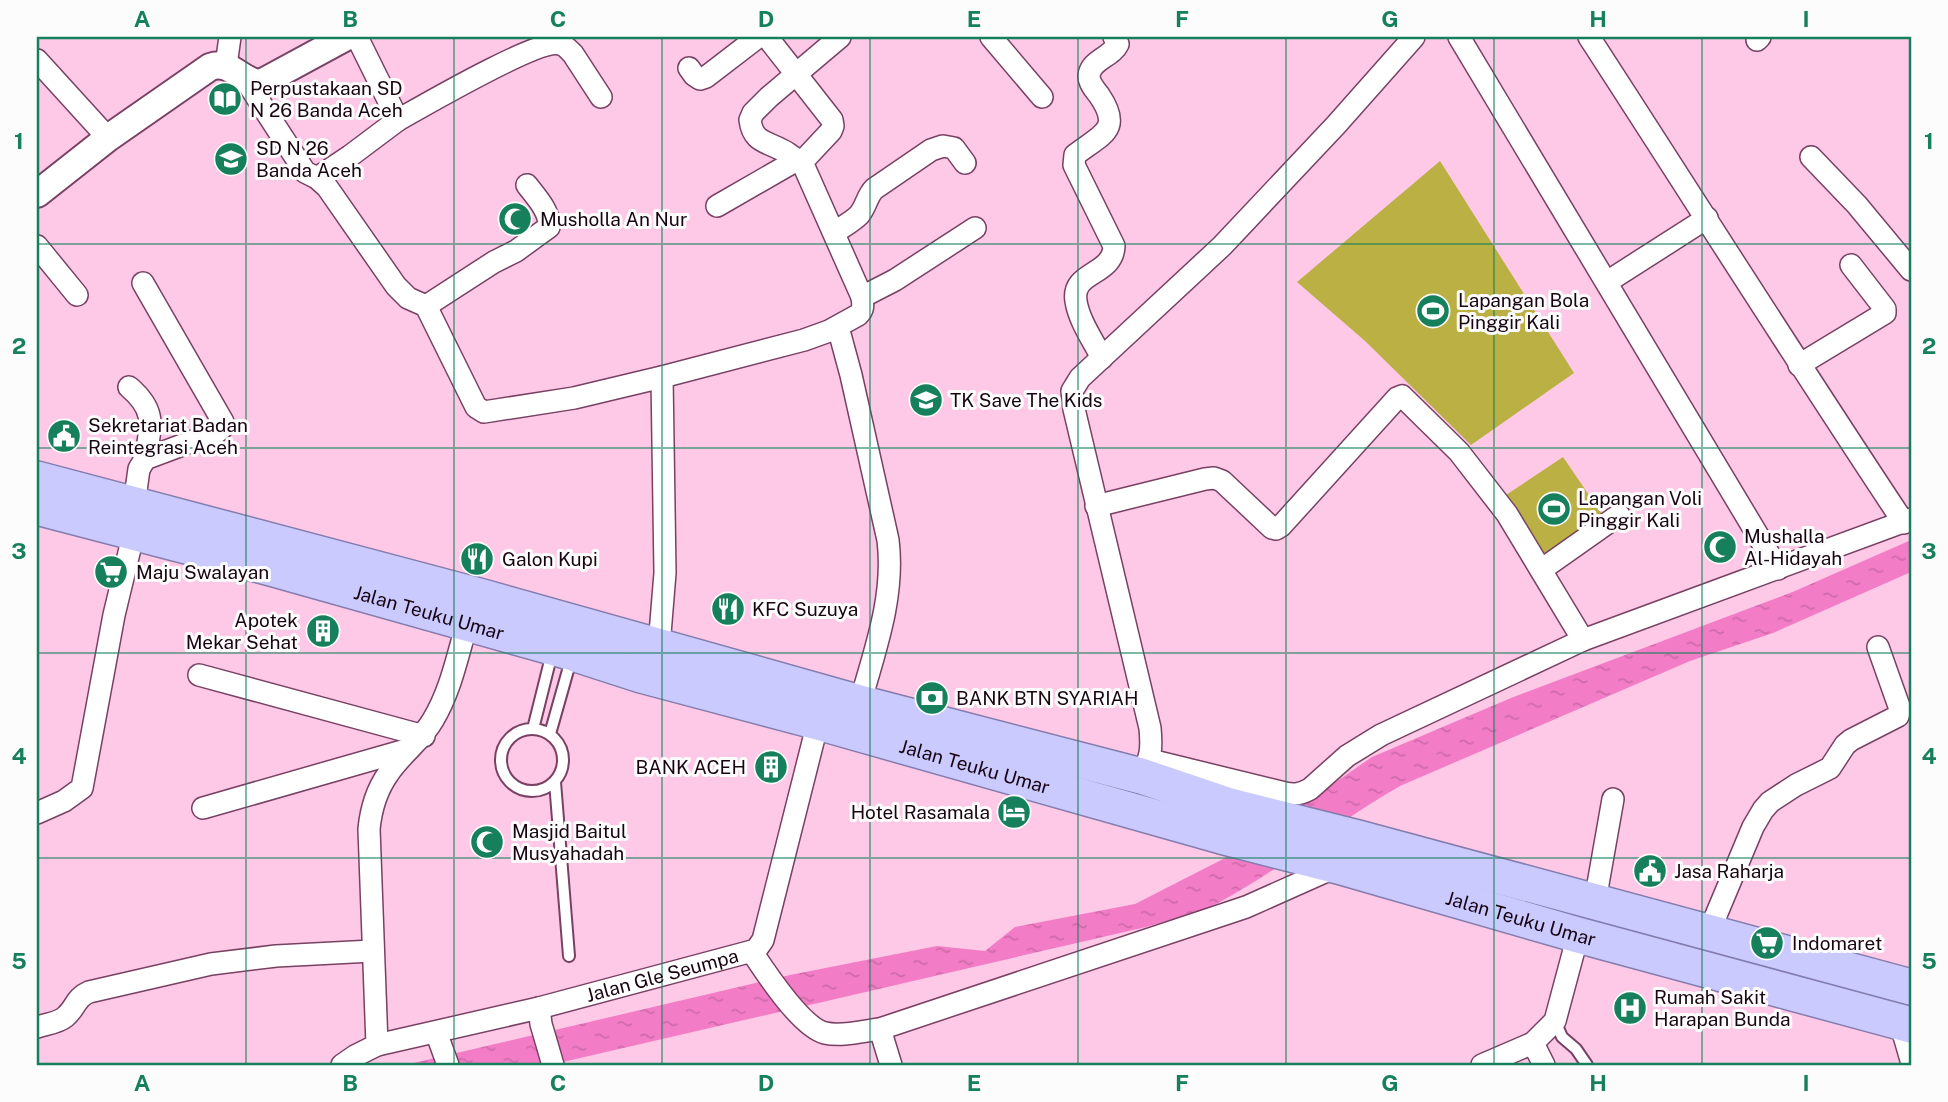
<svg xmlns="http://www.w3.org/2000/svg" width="1948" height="1102" font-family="'Public Sans',sans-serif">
  <defs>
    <pattern id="water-ripples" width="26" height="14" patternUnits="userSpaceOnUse" patternTransform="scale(1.75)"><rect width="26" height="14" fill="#f27dc6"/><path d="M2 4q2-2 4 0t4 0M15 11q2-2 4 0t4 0" fill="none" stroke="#cf6aa9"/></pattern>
  </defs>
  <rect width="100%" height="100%" fill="#fec9e7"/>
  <path fill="#bbb043" d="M 1440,161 L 1574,373 L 1471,445 L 1365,341 L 1297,282 Z
    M 1563,457 L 1606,520 L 1546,563 L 1503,497 Z"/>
  <path fill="url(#water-ripples)" d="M 1911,540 L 1911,572 L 1773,633 L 1690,661 L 1400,786 C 1337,822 1282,869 1218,903 C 1197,914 1168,920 1146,927 L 550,1065 L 405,1065 L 790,975 L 937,946 L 985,951 L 1015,927 L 1135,904 L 1229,856 L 1372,757 L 1511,698 L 1795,591 Z"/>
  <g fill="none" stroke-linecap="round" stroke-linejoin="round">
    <g stroke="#784163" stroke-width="14">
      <path id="service" d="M501 760a31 31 0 1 1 62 0a31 31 0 1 1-62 0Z
        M 533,729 L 552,653
        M 550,734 L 572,656
        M 555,782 L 569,956
        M 1555,1021 L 1562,1037 L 1576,1049 L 1587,1065"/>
    </g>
    <g stroke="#784163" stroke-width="24">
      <g id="minor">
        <path d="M 357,37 L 398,120 C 423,106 538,39 560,44 C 565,45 569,50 573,54 L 601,97"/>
        <path d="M 991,37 L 1042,97"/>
        <path d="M 1459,37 L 1778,569"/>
        <path d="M 1589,37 C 1694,199 1797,362 1904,523"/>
        <path d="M 1757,40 L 1760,37"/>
        <path d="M 37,60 L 108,138"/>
        <path d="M 226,65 L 230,37"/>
        <path d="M 689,68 L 694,75 L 700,79 L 706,77 L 758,37"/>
        <path d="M 243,76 L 305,172 L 317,178 L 327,187 L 396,286 L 408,298 L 426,306 L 476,407 L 484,412 L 574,398 L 662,377 L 804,340 L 829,331 L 858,315 C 864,309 863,305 862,297 L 802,162 L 831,131 L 833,126 L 832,120 L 767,37"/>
        <path d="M 1811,157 L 1857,205 L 1911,270"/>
        <path d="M 802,162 C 794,159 789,153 782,150 C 765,141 753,142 750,120 L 753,113 L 769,97 L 840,37"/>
        <path d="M 317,178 L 350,156 L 398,120"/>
        <path d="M 717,206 L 797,160"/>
        <path d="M 834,233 C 842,227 852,222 859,215 C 866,207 867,196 874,189 L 931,150 L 943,146 L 954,148 L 965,163"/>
        <path d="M 37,246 L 77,295"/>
        <path d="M 1607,282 L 1707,218"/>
        <path d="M 862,297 L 895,280 L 975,228"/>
        <path d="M 426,306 L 494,262 L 516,251 L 549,227 C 550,211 536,197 527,185"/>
        <path d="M 838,327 L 851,375 L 888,540 C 895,596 875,650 860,703"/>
        <path d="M 1102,358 C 1093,340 1079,321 1076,301 C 1071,271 1113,276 1114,246 L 1074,165 L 1075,155 C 1102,134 1123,130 1099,95 C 1095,90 1089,83 1089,76 C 1090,60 1112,57 1118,44 L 1114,37"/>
        <path d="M 1799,365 L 1885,313 L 1885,309 L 1851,265"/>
        <path d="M 129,387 C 157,411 151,426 145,459"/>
        <path d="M 134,505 L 139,469 L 145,459 L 217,432 L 223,427 L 223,422 L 143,283"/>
        <path d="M 1096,506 L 1205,479 L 1214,478 L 1222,481 L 1272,528 L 1276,529 L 1281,526 L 1397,398 L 1402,396 L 1459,452 L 1507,514 L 1583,640"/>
        <path d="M 1541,570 L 1619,515"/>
        <path d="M 659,646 L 665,573 L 662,377"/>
        <path d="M 199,675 L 424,736"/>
        <path d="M 1150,760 L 1285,793 C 1295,795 1301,794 1310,789 L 1347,756 L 1381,735 L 1583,640 L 1911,519"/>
        <path d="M 1141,776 C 1151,758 1152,749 1150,728 L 1074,409 L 1072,391 L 1080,378 L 1222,246 L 1336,125 L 1414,37"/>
        <path d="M 203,808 L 409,749"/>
        <path d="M 37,813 L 64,801 L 82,788 L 114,615 L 134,532"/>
        <path d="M 1595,901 L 1613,799"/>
        <path d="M 1709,932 L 1753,827 L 1763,810 L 1770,802 L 1796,785 L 1830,768 L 1845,745 L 1851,740 L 1898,716 L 1900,709 L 1878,647"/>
        <path d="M 752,952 C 766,973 801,1027 825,1033 C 842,1037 863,1031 880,1029 L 1246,907 L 1338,866"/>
        <path d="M 539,1008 L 541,1024 L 553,1065"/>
        <path d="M 1900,1022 L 1911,1060"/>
        <path d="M 37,1027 C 46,1024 58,1023 65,1017 C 76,1008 75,998 89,992 L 211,964 L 276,956 L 372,951"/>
        <path d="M 880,1029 L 891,1065"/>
        <path d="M 436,1032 L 448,1065"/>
        <path d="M 1533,1043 L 1544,1065"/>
        <path d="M 377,1045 L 369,829 C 371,809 376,791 388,774 C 401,754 421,741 433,720 C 451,690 457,657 467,624"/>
        <path id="s1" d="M 342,1065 L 355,1056 L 377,1045 L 539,1008 L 756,950 L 763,940 L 818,722"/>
        <path d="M 1482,1065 L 1533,1043 L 1555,1021 L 1578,935"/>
      </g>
    </g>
    <g stroke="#784163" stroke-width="30">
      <path id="tertiary" d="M 37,194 L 108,138 L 210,67 C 231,59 241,83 261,83 L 346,37"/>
    </g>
    <g stroke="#837cac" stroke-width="38">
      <g id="trunk">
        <path d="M 37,479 L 479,596 L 860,703 L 1141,776 L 1230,806 L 1358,838 L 1911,987"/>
        <path id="s2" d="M 37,507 L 271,568 L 573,653 L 641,675 L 818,722 L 1221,836 L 1338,866 L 1578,935 L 1911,1025"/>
      </g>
    </g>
    <use href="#service" stroke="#fff" stroke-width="10"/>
    <use href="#minor" stroke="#fff" stroke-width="21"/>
    <use href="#tertiary" stroke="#fff" stroke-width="26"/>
    <use href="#trunk" stroke="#cacaff" stroke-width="35"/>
  </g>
  <path fill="none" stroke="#15805b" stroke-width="2" stroke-opacity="0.55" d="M 246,37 L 246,1065M 454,37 L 454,1065M 662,37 L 662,1065M 870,37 L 870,1065M 1078,37 L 1078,1065M 1286,37 L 1286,1065M 1494,37 L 1494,1065M 1702,37 L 1702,1065M 37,244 L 1911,244M 37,448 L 1911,448M 37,653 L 1911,653M 37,858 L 1911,858"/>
  <defs>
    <g id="library-disc" transform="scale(1.75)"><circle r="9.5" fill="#15805b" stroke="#fcfcfc"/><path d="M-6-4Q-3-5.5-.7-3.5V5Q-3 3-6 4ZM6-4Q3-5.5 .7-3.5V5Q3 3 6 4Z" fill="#fff"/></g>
    <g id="school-disc" transform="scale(1.75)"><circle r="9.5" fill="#15805b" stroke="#fcfcfc"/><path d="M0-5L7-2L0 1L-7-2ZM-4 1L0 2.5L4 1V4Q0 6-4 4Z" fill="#fff"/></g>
    <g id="mosque-disc" transform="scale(1.75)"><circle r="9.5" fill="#15805b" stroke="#fcfcfc"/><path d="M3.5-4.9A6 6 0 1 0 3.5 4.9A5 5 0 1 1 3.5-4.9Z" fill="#fff"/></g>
    <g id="stadium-disc" transform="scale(1.75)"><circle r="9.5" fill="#15805b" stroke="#fcfcfc"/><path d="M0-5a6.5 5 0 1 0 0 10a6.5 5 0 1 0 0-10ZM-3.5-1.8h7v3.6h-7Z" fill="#fff"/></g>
    <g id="civic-disc" transform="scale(1.75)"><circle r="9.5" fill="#15805b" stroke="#fcfcfc"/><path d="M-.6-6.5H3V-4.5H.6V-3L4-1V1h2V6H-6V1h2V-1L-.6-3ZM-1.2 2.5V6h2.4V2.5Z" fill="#fff"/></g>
    <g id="restaurant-disc" transform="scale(1.75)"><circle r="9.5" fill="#15805b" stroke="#fcfcfc"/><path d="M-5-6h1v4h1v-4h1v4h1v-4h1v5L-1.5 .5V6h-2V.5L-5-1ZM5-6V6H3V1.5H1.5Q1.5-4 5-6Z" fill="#fff"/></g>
    <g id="supermarket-disc" transform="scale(1.75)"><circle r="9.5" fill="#15805b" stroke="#fcfcfc"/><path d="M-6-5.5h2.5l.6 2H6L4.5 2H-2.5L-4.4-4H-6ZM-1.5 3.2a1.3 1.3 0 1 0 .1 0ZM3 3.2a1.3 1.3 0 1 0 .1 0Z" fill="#fff"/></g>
    <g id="building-disc" transform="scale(1.75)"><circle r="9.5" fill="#15805b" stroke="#fcfcfc"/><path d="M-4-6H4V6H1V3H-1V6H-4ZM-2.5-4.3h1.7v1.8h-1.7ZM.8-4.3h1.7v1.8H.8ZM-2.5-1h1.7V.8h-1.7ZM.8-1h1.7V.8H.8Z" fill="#fff"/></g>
    <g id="bank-disc" transform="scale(1.75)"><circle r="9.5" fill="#15805b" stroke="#fcfcfc"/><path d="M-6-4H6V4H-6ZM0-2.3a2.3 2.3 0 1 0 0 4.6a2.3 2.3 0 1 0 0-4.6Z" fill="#fff"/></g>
    <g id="hotel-disc" transform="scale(1.75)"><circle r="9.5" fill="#15805b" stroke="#fcfcfc"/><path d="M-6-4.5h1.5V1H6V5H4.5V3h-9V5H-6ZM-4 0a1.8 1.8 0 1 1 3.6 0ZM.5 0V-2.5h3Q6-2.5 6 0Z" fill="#fff"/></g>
    <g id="hospital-disc" transform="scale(1.75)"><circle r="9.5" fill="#15805b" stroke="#fcfcfc"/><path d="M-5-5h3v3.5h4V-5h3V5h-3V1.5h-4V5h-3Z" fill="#fff"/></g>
  </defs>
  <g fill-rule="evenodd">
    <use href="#library-disc" x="225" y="99"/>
    <use href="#school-disc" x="231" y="159"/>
    <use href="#mosque-disc" x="515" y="219"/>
    <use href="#stadium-disc" x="1433" y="311"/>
    <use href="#school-disc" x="926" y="400"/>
    <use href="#civic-disc" x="64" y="436"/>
    <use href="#stadium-disc" x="1554" y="509"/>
    <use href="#mosque-disc" x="1720" y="547"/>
    <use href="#restaurant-disc" x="477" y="559"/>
    <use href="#supermarket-disc" x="111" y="572"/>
    <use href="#restaurant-disc" x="728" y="609"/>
    <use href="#building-disc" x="323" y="631"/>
    <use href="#bank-disc" x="932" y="698"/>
    <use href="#building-disc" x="771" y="767"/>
    <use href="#hotel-disc" x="1014" y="812"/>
    <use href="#mosque-disc" x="487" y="842"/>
    <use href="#civic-disc" x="1650" y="871"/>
    <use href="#supermarket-disc" x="1767" y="943"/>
    <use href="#hospital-disc" x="1630" y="1008"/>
  </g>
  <g text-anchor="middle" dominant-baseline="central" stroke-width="6" stroke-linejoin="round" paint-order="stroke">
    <g font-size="19" fill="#180411" stroke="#fcfcfc" text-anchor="start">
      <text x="250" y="88">Perpustakaan SD<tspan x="250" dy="22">N 26 Banda Aceh</tspan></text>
      <text x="256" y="148">SD N 26<tspan x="256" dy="22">Banda Aceh</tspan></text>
      <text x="540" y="219">Musholla An Nur</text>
      <text x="1458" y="300">Lapangan Bola<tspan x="1458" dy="22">Pinggir Kali</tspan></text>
      <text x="950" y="400">TK Save The Kids</text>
      <text x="88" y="425">Sekretariat Badan<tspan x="88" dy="22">Reintegrasi Aceh</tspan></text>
      <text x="1578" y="498">Lapangan Voli<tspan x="1578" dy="22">Pinggir Kali</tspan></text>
      <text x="1744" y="536">Mushalla<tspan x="1744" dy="22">Al-Hidayah</tspan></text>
      <text x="502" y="559">Galon Kupi</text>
      <text x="136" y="572">Maju Swalayan</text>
      <text x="752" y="609">KFC Suzuya</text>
      <text x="298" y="620" text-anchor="end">Apotek<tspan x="298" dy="22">Mekar Sehat</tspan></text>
      <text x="956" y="698">BANK BTN SYARIAH</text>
      <text x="746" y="767" text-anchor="end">BANK ACEH</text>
      <text x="990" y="812" text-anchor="end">Hotel Rasamala</text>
      <text x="512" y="831">Masjid Baitul<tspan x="512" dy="22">Musyahadah</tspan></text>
      <text x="1674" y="871">Jasa Raharja</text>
      <text x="1792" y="943">Indomaret</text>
      <text x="1654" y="997">Rumah Sakit<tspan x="1654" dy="22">Harapan Bunda</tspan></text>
    </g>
    <g font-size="19" fill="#180411" stroke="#fcfcfc">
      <text stroke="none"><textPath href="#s2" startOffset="406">Jalan Teuku Umar</textPath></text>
      <text stroke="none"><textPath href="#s2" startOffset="973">Jalan Teuku Umar</textPath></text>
      <text stroke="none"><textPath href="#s2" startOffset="1540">Jalan Teuku Umar</textPath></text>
      <text stroke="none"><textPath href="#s1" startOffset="334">Jalan Gle Seumpa</textPath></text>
    </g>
  </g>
  <rect width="1948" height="1102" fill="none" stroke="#fcfcfc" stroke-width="77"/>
  <rect x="38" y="38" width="1872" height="1026" fill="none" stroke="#15805b" stroke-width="2.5"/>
  <g font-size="23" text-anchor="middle" font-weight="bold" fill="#15805b">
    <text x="142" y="27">A</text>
    <text x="350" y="27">B</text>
    <text x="558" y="27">C</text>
    <text x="766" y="27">D</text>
    <text x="974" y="27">E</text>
    <text x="1182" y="27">F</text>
    <text x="1390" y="27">G</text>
    <text x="1598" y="27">H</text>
    <text x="1806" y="27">I</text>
    <text x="19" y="149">1</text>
    <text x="1929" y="149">1</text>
    <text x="19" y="354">2</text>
    <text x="1929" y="354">2</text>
    <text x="19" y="559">3</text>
    <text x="1929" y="559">3</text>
    <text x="19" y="764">4</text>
    <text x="1929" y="764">4</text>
    <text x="19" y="969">5</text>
    <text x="1929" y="969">5</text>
    <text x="142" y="1091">A</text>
    <text x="350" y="1091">B</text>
    <text x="558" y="1091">C</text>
    <text x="766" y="1091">D</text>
    <text x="974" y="1091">E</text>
    <text x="1182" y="1091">F</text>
    <text x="1390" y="1091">G</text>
    <text x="1598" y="1091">H</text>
    <text x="1806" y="1091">I</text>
  </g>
</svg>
